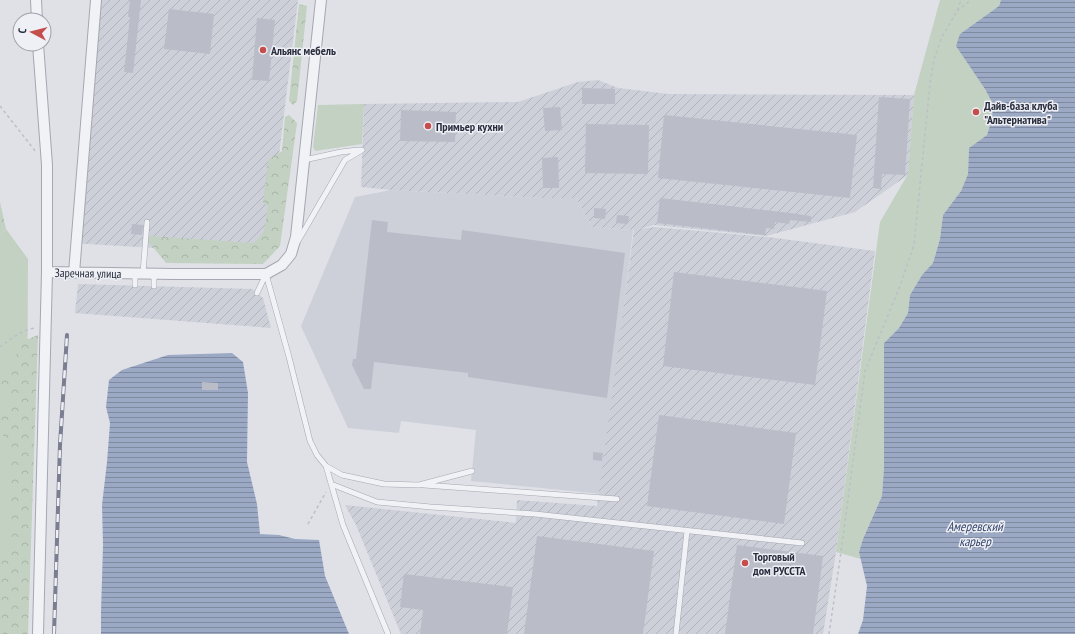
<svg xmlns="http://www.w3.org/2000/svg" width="1075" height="634" font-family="'PT Sans Narrow',sans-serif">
  <defs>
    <pattern id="industrial-furrows" width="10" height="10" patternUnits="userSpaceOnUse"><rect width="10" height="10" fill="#cdd0d9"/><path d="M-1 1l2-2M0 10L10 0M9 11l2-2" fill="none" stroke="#b0b3bb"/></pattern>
    <pattern id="forest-crowns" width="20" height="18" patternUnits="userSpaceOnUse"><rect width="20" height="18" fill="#c2d1c1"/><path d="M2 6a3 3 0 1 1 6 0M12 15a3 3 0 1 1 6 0" fill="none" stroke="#a7b4a7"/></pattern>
    <pattern id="water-rules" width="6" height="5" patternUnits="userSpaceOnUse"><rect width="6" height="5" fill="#9ca9c5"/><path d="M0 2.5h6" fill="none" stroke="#7f8aa1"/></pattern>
  </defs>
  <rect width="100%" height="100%" fill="#dfe1e7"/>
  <path fill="#cdd0d9" d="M 391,190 L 543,198 L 576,198 L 592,227 L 633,230 L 602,494 L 471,481 L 476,430 L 401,421 L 399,433 L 348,428 L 301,326 L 355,197 Z"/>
  <path fill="url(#industrial-furrows)" d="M 93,0 L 298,0 L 269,237 L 255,254 L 71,243 Z
    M 598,80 L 618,88 L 668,94 L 914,95 L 908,175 L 855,212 L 766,236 L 654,225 L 640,229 L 654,227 L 768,237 L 875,251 L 836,552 L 823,634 L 401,634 L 356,525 L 345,505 L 516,523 L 517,500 L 597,506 L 634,230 L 592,227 L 576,198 L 543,198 L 391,190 L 361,187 L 364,104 L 518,102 L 578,82 Z
    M 78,284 L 252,289 L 263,298 L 271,328 L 75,313 Z"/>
  <path fill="#c2d1c1" d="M 940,0 L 1001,0 L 999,6 L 960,34 L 985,89 L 993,104 L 992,119 L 987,135 L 969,148 L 968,174 L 961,191 L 943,215 L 940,239 L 933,263 L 922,275 L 910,295 L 908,313 L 899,328 L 884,343 L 884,467 L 882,496 L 863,539 L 859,552 L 861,559 L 836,552 L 880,222 L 908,174 L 914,95 Z
    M 364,104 L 362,144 L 315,151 L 313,147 L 318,105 Z
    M 6,229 L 28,259 L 26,634 L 0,634 L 0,234 Z"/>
  <path fill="url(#forest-crowns)" d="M 299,4 L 307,6 L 297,101 L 293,105 L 289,101 Z
    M 289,115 L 297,123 L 280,246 L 263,264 L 166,263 L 148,241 L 149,236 L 254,243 L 264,232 L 268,206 L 263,203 L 268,160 L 282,151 L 285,117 Z
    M 0,202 L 6,229 L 0,234 Z
    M 38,335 L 28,634 L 0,634 L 0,623 L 2,622 L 0,613 L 0,553 L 12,550 L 10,510 L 11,455 L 1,430 L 0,406 L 14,399 L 0,386 L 0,384 L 13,368 L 19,343 Z"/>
  <path fill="url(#water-rules)" d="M 1001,0 L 1075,0 L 1075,634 L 858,634 L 863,620 L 867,586 L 859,552 L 863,539 L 882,496 L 884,467 L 884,343 L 899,328 L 908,313 L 910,295 L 922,275 L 933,263 L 940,239 L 943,215 L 961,191 L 968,174 L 969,148 L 987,135 L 992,119 L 993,104 L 985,89 L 956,46 L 960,34 L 999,6 Z
    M 232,353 L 243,362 L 248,393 L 247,462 L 257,504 L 260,534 L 279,535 L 295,539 L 319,540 L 325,576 L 349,634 L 101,634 L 101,612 L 103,545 L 102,505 L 107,462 L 110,423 L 106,407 L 109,380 L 122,370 L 168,355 Z"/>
  <path fill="#babcc7" d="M 130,0 L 141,0 L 133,73 L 124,72 L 130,17 L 128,17 Z
    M 169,9 L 214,14 L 210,54 L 164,49 Z
    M 257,18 L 275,20 L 269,81 L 252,80 Z
    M 582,88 L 615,89 L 615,104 L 582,104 Z
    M 879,97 L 910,99 L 905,175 L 882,174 L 881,189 L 873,188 Z
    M 560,107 L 562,130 L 545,131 L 543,108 Z
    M 401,110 L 456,112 L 455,142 L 400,141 Z
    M 664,115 L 857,135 L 850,198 L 658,178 Z
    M 586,124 L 649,125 L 648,174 L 585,173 Z
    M 558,157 L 559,188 L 543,188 L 542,158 Z
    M 660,198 L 790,213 L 811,216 L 811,222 L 790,220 L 789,224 L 775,222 L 774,229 L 766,228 L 765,235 L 657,223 Z
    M 594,208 L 606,209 L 605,219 L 594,218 Z
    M 617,215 L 629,216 L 628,224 L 616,223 Z
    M 372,220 L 388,222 L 387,232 L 461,240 L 462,230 L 625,253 L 607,398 L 468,377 L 468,373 L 374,362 L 371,389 L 364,389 L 352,365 L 353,359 L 356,359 Z
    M 132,224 L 143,225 L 142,235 L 131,234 Z
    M 674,272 L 827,291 L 815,385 L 663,366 Z
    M 202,382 L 218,383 L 218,390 L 202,390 Z
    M 659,415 L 796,433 L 784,524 L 647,506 Z
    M 593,452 L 603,453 L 602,461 L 593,460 Z
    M 537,536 L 654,551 L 643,634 L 524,634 Z
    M 737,545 L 823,556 L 813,634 L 725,634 Z
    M 404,574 L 513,587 L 507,634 L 420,634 L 423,610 L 400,607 Z"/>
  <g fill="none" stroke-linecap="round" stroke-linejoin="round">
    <g stroke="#a5a7b1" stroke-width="6">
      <path id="lane" d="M 304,160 L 341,152 L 358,150
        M 298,241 L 345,160 L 362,150
        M 143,273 L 147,222
        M 154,274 L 154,286
        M 266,274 L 289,357 L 310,441 L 317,455 L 326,466 L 342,475 L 384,484 L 419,485 L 472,471
        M 135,285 L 135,273
        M 257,293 L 266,274
        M 326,466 L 343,525 L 388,634
        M 331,484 L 377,502 L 431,507 L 535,514 L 802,543
        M 424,485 L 617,499
        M 676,634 L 687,531"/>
    </g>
    <g stroke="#a5a7b1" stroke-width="12">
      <path id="street" d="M 36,0 L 37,20
        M 47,272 L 173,274 L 266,274 L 282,265 L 291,254 L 296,237 L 321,0
        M 74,273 L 96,0
        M 38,634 L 47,272 L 47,165 L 38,44"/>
    </g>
    <path stroke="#bdbfc6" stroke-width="1.5" stroke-dasharray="3 3" stroke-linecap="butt" d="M 957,11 L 971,0
      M 0,106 L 36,152
      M 0,347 C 11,339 22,329 36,328
      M 308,524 L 326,492
      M 829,634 L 840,559 L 865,371 L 900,286 L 914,245 L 930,84 L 934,59 L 942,37 L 957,11 L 961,0"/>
    <use href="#lane" stroke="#f1f2f6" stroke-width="5"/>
    <use href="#street" stroke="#f1f2f6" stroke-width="10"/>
    <g stroke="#7a7e90" stroke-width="4">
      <path id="rail" d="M 54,634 L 60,445 L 67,335"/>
    </g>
    <use href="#rail" stroke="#eef0f5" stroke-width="2.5" stroke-dasharray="8" stroke-linecap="butt"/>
  </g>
  <g fill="#c54d4c" stroke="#eef0f5" stroke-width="1.5">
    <circle cx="263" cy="50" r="4"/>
    <circle cx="976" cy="112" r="4"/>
    <circle cx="428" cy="126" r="4"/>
    <circle cx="745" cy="563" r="4"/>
  </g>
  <g text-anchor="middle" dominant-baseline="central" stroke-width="3" stroke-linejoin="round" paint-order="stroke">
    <g font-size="12" font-weight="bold" fill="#292d3d" stroke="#eef0f5" text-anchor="start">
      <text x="271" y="50">Альянс мебель</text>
      <text x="984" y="105">Дайв-база клуба<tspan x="984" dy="14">"Альтернатива"</tspan></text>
      <text x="436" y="126">Примьер кухни</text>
      <text x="753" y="556">Торговый<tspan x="753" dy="14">дом РУССТА</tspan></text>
    </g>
    <g font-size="12" fill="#292d3d" stroke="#eef0f5">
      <text transform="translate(88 273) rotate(1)">Заречная улица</text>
    </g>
    <g font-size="13" font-style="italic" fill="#36466e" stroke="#eef0f5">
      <text x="975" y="526">Амеревский<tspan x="975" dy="15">карьер</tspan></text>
    </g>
  </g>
  <g transform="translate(32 32) rotate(277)"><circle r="19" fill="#eef0f5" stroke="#9fa2ab"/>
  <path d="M0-3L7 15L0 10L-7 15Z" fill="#c54d4c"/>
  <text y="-6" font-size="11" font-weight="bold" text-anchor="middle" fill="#292d3d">С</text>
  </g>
</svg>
